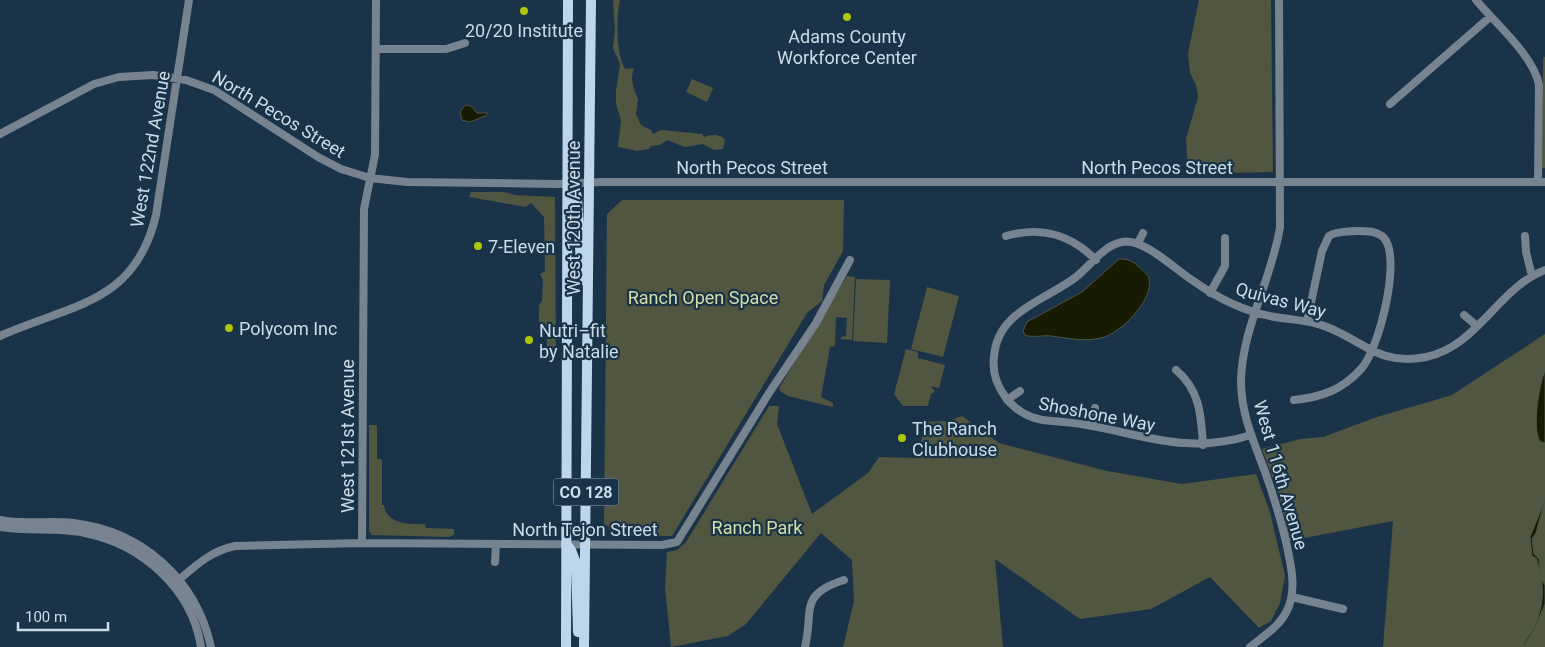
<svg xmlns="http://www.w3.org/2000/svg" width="1545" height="647" font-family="Roboto,sans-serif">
  <rect width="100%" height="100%" fill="#1a3348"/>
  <path fill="#515640" d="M 613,0 L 620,0 C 616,17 616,54 625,69 L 634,68 C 630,79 633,88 638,99 L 636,114 L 641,125 L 651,130 L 653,134 L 661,130 L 702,134 L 704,137 C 710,134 722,134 725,140 L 723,149 L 714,150 L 703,144 L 685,147 L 667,140 L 660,145 L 651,146 L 649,149 L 637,151 L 618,147 L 621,120 L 616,104 L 616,91 L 620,64 L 613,48 L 615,31 Z
    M 1199,0 L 1271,0 L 1273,172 L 1188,174 L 1186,139 L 1198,97 L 1196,85 L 1190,73 L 1188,53 Z
    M 1543,57 L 1545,57 L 1545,168 L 1542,168 Z
    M 692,79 L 713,88 L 707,102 L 686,92 Z
    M 471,192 L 504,192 L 515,195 L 555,197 L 556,358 L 547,358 L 547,329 L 539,322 L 539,305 L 542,301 L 543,280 L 540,274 L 545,271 L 544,217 L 531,203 L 526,207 L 469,197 Z
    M 622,200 L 844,200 L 843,251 L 824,285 L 822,301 L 807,313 L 672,536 L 613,536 L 608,526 L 604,524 L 607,214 Z
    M 847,276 L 855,277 L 852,340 L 841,339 L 841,337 L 846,336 L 847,318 L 836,317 L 835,346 L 830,347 L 821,397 L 833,403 L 833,407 L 788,396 L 780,391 L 779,388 Z
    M 856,279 L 890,280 L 887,343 L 853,341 Z
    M 927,287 L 959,296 L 943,357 L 911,349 Z
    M 1545,334 L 1545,647 L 1383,647 L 1393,521 L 1289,541 L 1280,498 L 1262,449 L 1300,439 L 1323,437 L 1377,417 L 1452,395 Z
    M 906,349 L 918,352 L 918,358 L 945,365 L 939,388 L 931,386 L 935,392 L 931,394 L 928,406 L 903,406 L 894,394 Z
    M 769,406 L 779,406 L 777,424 L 812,514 L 868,473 L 879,457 L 919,458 L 924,422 L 948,421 L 962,416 L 999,443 L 1107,471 L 1182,484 L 1256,474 L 1270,512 L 1285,576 L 1280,603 L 1271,621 L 1259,628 L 1210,577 L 1151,609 L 1080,619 L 995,559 L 1003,647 L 843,647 L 854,601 L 852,560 L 821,533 L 746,624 L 728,636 L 671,647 L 665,587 L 667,552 L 677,550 L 686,542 Z
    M 369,425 L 377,425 L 377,459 L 382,459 L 382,505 L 384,505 C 387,525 409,524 425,524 L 426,528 L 454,529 L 454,535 L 449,537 L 372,535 L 369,531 Z"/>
  <path fill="#171b01" stroke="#4d5546" d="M 465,105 L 471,106 L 477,113 L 488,113 L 487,115 L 470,122 L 462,120 L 460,112 Z
    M 1119,259 C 1128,259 1133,261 1139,267 C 1143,271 1148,274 1149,279 C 1154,300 1120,334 1101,338 C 1085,342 1067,338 1051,336 C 1043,335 1033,338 1025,335 L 1023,331 L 1027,322 L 1082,292 Z
    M 1545,371 L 1545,443 L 1541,442 C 1531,433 1539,384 1545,371 Z
    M 1545,500 L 1536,533 L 1532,539 L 1534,554 L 1539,559 L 1541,578 L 1545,585 L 1545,604 L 1534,630 L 1523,647 C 1525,640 1529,636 1533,630 C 1545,605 1545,584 1536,558 L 1532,556 L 1530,537 Z"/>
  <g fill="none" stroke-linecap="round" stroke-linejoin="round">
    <path stroke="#77838e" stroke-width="8" d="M 1476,0 C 1495,23 1534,56 1539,85 L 1538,182
      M 376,49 L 446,49 L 465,43
      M 1390,104 L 1490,17
      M 0,134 L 94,84 L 119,77 L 153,75 L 186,80 L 214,90 L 318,157 L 341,169 L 370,178 L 407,182 L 557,184 L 601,182 L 1545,182
      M 1006,236 C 1041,226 1070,234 1096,260
      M 1525,236 L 1526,252 L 1532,276
      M 1138,243 L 1143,233
      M 1210,293 L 1225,266 L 1225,238
      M 1464,315 L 1477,326
      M 0,336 C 70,304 135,305 156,215 L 189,0
      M 1176,370 C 1200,390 1201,415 1203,445
      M 1007,400 L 1020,391
      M 1294,400 C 1322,397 1342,390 1361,369 C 1379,350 1402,258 1384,238 C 1376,230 1364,231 1355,231 C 1346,232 1336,231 1329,236 L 1322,251 L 1307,321
      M 1092,425 L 1095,408
      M 1251,435 C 1175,459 1126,425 1052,421 C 1033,420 1017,412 1006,398 C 997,386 992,372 994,357 C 997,311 1045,301 1076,277 C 1090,266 1104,245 1122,242 C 1142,237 1175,269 1192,280 C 1217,298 1245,312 1275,317 C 1293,320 1310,320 1327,327 C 1365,342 1379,366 1426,357 C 1477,347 1498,288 1545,270
      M 0,520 C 23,525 49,520 73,523 C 142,531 196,579 211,647
      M 0,527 C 28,532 57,527 85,533 C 141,544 192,588 201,647
      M 362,543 L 364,209 L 375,155 L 376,0
      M 495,562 L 496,544
      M 173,585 C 192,569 209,551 235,546 L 362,543 L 662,545 L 677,542 L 769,393 L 816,323 L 850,260
      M 1292,597 L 1343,609
      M 805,647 C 814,610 798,595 844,580
      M 1250,647 C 1265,635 1282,625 1289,606 C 1296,586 1291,566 1287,546 C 1281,520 1273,494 1264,469 C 1253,440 1241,413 1241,381 C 1242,328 1272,279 1280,227 L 1279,0"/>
    <path stroke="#bdd6ec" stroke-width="10" d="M 568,184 L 575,190 L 577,197 L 581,264 L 585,281
      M 566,544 L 571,550 L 576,563 L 578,632
      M 566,647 L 568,0
      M 584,647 L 591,0"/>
  </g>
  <g fill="#afc507" stroke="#1a3348" stroke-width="2">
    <circle cx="524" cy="11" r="5"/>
    <circle cx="847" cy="17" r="5"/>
    <circle cx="478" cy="246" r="5"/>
    <circle cx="229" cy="328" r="5"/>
    <circle cx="529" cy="340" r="5"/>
    <circle cx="902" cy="438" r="5"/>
  </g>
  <g text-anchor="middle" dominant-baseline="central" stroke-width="4.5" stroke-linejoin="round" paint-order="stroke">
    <rect fill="#1a3348" stroke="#97a9b8" stroke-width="1" x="553.5" y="478.5" width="65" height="27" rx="4"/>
    <g font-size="16" font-weight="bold" fill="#ccdbe8">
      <text x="586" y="492">CO 128</text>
    </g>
    <g font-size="18" fill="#ccdbe8" stroke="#1a3348" text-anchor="start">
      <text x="524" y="30" text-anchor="middle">20/20 Institute</text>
      <text x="847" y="36" text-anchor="middle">Adams County<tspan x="847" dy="21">Workforce Center</tspan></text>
      <text x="488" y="246">7-Eleven</text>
      <text x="239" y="328">Polycom Inc</text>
      <text x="539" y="330">Nutri–fit<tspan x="539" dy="21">by Natalie</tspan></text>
      <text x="912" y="428">The Ranch<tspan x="912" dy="21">Clubhouse</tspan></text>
    </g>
    <g font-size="18" fill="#ccdbe8" stroke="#1a3348">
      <text transform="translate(279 114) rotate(31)">North Pecos Street</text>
      <text transform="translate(150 149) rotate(-80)">West 122nd Avenue</text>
      <text x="752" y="167">North Pecos Street</text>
      <text x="1157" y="167">North Pecos Street</text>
      <text transform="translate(573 218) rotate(-90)">West 120th Avenue</text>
      <text transform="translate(1281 300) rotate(15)">Quivas Way</text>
      <text transform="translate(1097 414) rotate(11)">Shoshone Way</text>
      <text transform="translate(347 436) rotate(-90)">West 121st Avenue</text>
      <text transform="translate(1281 475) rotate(74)">West 116th Avenue</text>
      <text x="585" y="529">North Tejon Street</text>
    </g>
    <g font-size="18" fill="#d3dfa6" stroke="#1a3348">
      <text x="703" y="297">Ranch Open Space</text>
      <text x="757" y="527">Ranch Park</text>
    </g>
  </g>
  <path d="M18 622v8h90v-8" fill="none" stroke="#ccdbe8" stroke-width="2.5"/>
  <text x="25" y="622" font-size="15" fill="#ccdbe8" stroke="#1a3348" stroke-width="4" paint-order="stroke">100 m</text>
</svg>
